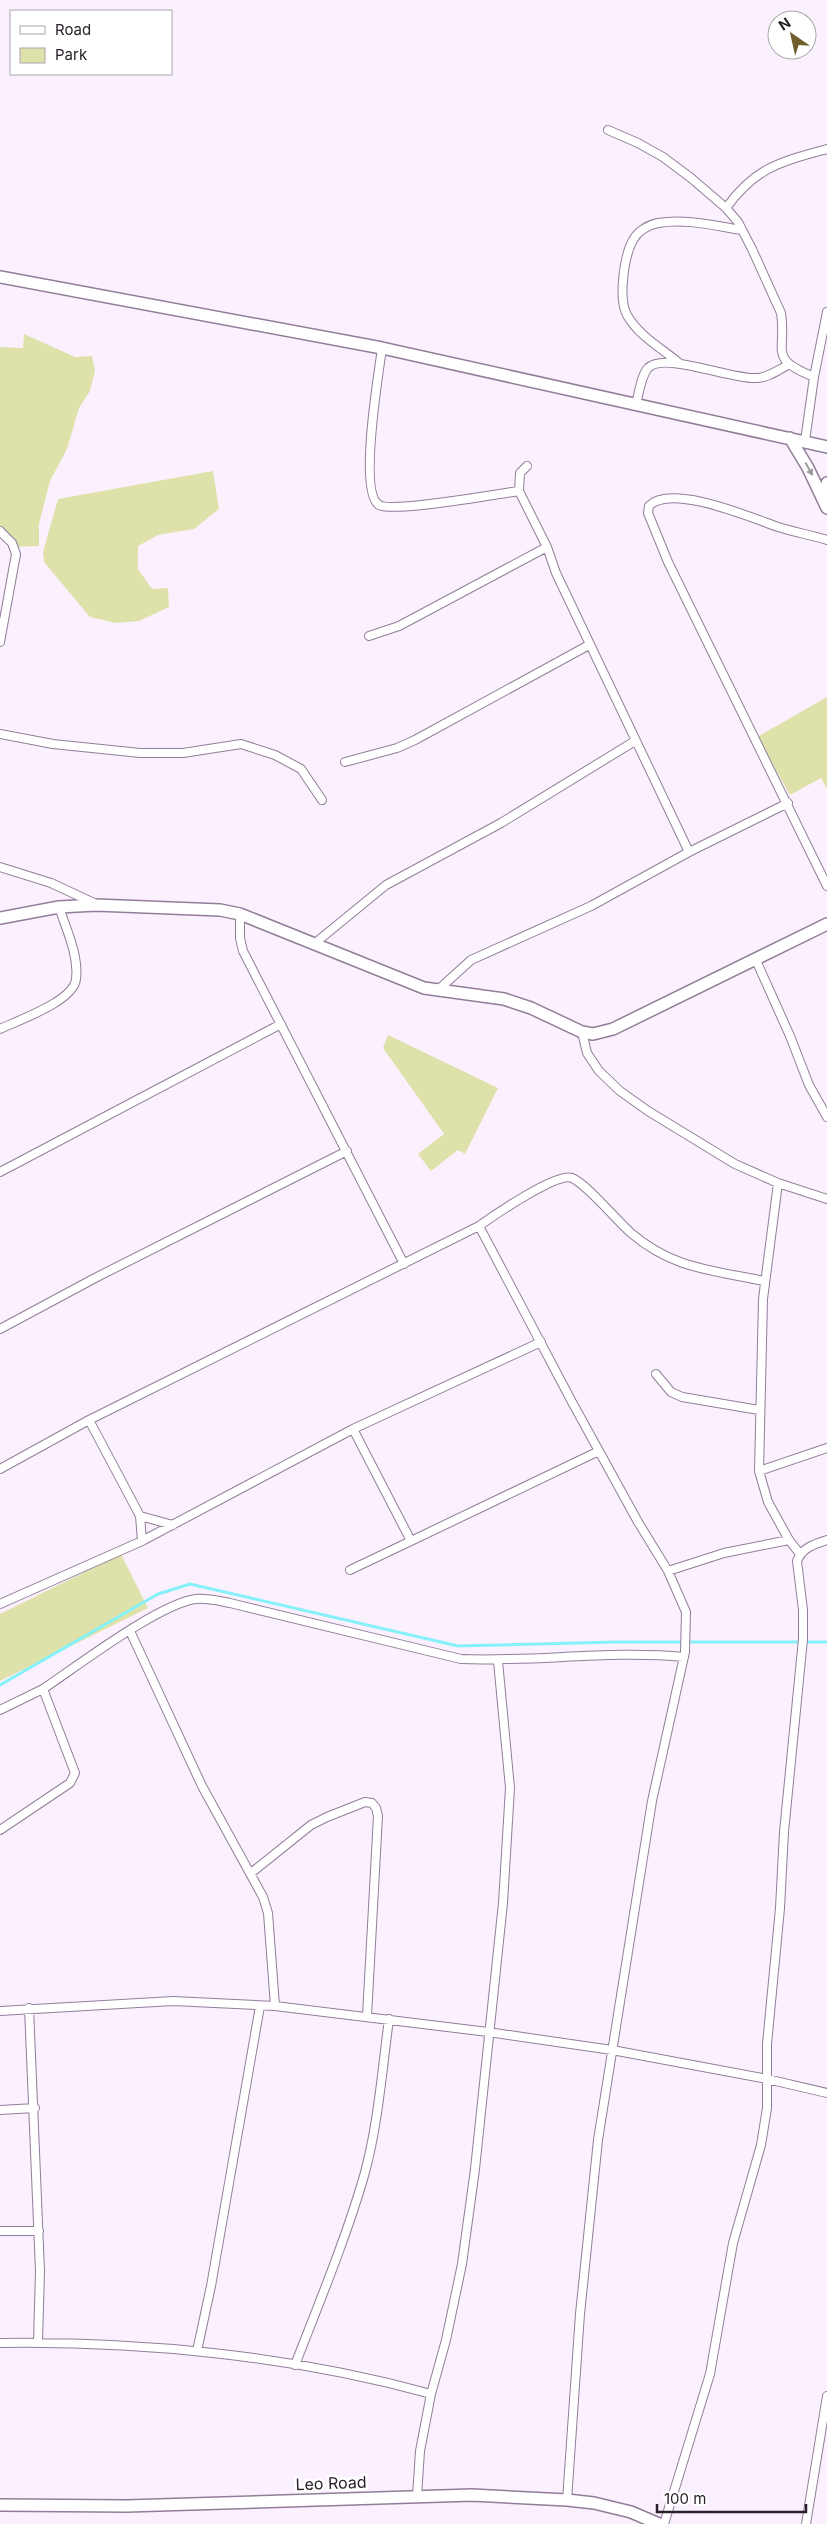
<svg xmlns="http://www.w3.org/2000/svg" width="827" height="2524" font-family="Inter,sans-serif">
  <rect width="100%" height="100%" fill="#fbf1fe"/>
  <path fill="#dee2aa" d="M 24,334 L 75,357 L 92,356 L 95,371 L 90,391 L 79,408 L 67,449 L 50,481 L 39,524 L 39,546 L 9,547 L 0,536 L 0,347 L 23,348 Z
    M 213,471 L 219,509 L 194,529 L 158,535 L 138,546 L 138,569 L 152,589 L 168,588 L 169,607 L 139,621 L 116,623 L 90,617 L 44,562 L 43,552 L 58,499 Z
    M 827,697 L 827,789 L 821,778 L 790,795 L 757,737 Z
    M 388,1035 L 498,1088 L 465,1154 L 458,1150 L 431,1171 L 418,1154 L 444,1134 L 383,1048 Z
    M 121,1554 L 148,1608 L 0,1681 L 0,1614 Z"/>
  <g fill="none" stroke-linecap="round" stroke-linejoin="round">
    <path stroke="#84f1f9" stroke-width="3" d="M 0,1685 L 158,1594 L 190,1584 L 458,1646 L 615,1642 L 827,1642"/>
    <g stroke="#927d99" stroke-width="10">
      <path id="street" d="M 608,130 L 638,143 L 663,157 L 691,178 L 726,208 L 738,222 L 752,249 L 781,313 C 787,352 767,358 814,377
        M 726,208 C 756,167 780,162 827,149
        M 382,348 C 379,372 358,492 379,505 C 392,513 497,494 519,491
        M 678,362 C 661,348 638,335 627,315 C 618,299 624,256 633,240 C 638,231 648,225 658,223 C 685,218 716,226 742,230
        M 636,404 C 639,393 641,376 648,368 C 664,351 732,380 756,378 C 768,378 778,370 788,365
        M 805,441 L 814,377 L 827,312
        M 527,466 L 520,473 L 519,491 L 547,547 L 556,573 L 689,852
        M 0,531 L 12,543 L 16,554 L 0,642
        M 827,540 C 811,535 794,532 778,527 C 752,518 671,483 649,506 L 648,513 L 668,562 L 827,886
        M 369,636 L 399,626 L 547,547
        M 0,734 L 53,744 L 140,753 L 183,753 L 241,744 L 275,755 L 301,769 L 322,800
        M 345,762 L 397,748 L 415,740 L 589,645
        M 0,867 L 51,883 L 94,903
        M 240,914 L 240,938 L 243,951 L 404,1264
        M 314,944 L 386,885 L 501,823 L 635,741
        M 755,958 L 790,1036 L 809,1085 L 827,1117
        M 438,990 L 471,960 L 591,906 L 689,852 L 788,803
        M 0,1029 C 19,1020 74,1001 76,979 C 79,955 66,929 59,907
        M 582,1032 L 587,1053 L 599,1071 L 620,1091 L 648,1111 L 735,1164 L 778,1183 L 827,1199
        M 0,1172 L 281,1024
        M 778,1183 L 763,1299 L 759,1471 L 768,1502 L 789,1540 L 800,1554
        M 479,1226 L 572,1402 L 638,1522 L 668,1571 L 686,1612 L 685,1652 L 652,1801 L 598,2140 L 580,2314 L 567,2500
        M 0,1329 L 97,1277 L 347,1151
        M 656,1374 L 671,1392 L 682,1397 L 759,1410
        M 89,1420 L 140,1516 L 142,1541
        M 353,1429 L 411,1541 L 599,1451
        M 0,1469 L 89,1420 L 479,1226 C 493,1216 557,1172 572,1178 C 587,1184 617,1221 631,1233 C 673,1269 712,1270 764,1281
        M 759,1471 L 827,1448
        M 140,1516 L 173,1525
        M 350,1570 L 411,1541
        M 668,1571 L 724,1553 L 789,1540
        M 0,1604 L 142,1541 L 353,1429 L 541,1342
        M 130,1631 L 202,1786 L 263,1897 L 268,1913 L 275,2006
        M 43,1689 C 76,1667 160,1603 196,1599 C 208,1598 219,1601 230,1603 L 461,1659 C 535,1662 610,1650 684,1657
        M 0,1710 L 43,1689 L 75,1773 L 70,1783 L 0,1830
        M 251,1873 L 311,1825 L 327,1817 L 365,1802 L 372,1803 L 376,1808 L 378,1816 L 367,2016
        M 29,2008 L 40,2271 L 38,2342
        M 0,2011 L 173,2001 L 275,2006 L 488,2032 L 612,2050 L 767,2079 L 827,2093
        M 0,2110 L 35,2108
        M 0,2231 L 39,2231
        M 0,2343 C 142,2341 294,2356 431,2394
        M 197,2351 L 211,2286 L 260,2006
        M 295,2365 C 319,2303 345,2241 364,2176 C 378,2126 382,2071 389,2019
        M 417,2496 L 420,2451 L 431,2394 L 446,2340 L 462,2264 L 475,2169 L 503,1903 L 510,1788 L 498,1661
        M 664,2524 L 710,2374 L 733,2243 L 761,2145 L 767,2108 L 767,2044 L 780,1908 L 784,1832 L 803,1639 L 803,1610 L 797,1561 C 802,1548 814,1544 827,1540
        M 806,2524 L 827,2396"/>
    </g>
    <g stroke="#927d99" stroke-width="14">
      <path id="secondary" d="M 0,277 L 382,348 L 827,447
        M 790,438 L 808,468 L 827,508
        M 825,502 L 827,483
        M 0,918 L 59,907 L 96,905 L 220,910 L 240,914 L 424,988 L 504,999 L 531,1008 L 582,1032 L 593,1034 L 613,1029 L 827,924
        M 0,2505 L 127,2506 L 472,2495 L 567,2500 L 594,2503 L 631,2512 L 659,2524"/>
    </g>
    <use href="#street" stroke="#fff" stroke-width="8"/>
    <use href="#secondary" stroke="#fff" stroke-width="11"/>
  </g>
  <defs><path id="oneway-solid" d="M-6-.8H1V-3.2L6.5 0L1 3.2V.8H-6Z" transform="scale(1.25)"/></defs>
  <use fill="#9f9ba0" href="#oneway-solid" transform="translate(809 469) rotate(61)"/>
  <g text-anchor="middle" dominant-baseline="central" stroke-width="5" stroke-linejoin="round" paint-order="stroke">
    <g font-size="16" fill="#29202b" stroke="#fff">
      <text transform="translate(331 2483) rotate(-2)">Leo Road</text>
    </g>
  </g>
  <rect x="10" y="10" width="162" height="65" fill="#ffffff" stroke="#a9a6aa"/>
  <rect x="20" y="26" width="25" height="8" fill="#ffffff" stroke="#a9a6aa"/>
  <text x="55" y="35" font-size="15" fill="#29202b">Road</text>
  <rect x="20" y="48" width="25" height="15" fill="#dee2aa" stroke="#a9a6aa"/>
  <text x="55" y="60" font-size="15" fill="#29202b">Park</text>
  <g transform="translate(792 35) rotate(326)"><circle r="24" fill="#ffffff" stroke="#a9a6aa"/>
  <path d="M0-4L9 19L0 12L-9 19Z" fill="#6f5f2d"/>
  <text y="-8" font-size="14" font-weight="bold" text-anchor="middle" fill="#29202b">N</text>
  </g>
  <path d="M657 2504v8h149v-8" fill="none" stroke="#29202b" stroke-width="2.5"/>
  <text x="664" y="2504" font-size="15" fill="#29202b" stroke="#ffffff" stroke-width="4" paint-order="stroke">100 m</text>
</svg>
